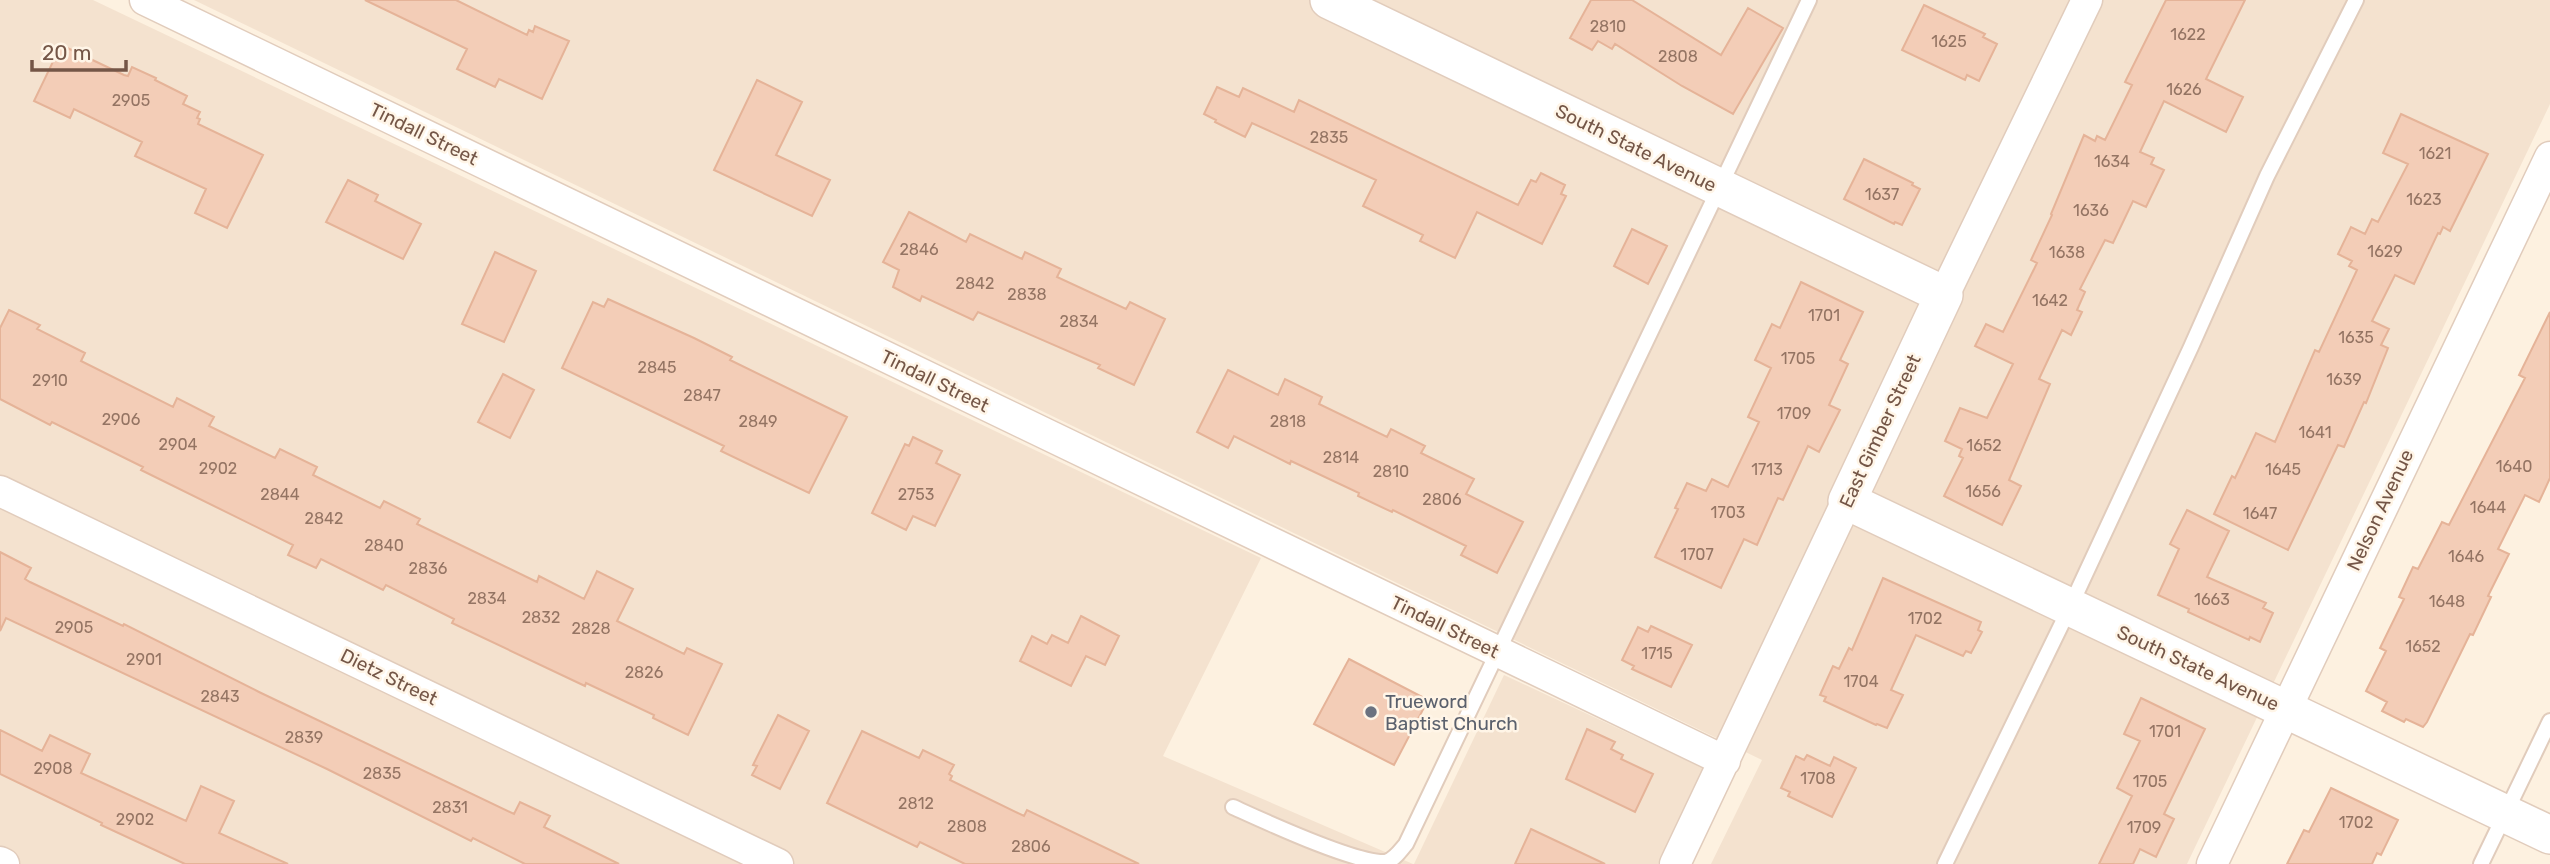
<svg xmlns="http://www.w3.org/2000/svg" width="2550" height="864" font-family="Rubik,sans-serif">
  <rect width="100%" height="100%" fill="#fdf1e0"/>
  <path fill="#f4e2cf" d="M 0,0 L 93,0 L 1261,558 L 1163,756 L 1413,864 L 0,864 Z
    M 194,0 L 2550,0 L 2550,104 L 2187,864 L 1711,864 L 1762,760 Z
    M 1504,675 L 1705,769 L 1658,864 L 1414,864 Z"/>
  <path fill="#f3cdb7" stroke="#e5b398" stroke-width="2" d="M 365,0 L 456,0 L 527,35 L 529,30 L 533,32 L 535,26 L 569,41 L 542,99 L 499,79 L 495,87 L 457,69 L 467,49 Z
    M 1591,0 L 1632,0 L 1721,55 L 1748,8 L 1783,28 L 1733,114 L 1682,86 L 1615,44 L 1612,49 L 1598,41 L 1592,50 L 1570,38 Z
    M 2166,0 L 2245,0 L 2206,79 L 2243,97 L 2226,132 L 2164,101 L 2140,152 L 2154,158 L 2151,164 L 2164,170 L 2146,207 L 2133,201 L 2113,243 L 2105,240 L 2080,289 L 2085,292 L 2077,310 L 2082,312 L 2071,335 L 2062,330 L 2039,379 L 2050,384 L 2009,480 L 2021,486 L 2002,525 L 1944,496 L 1963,458 L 1959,456 L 1962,449 L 1945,441 L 1960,408 L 1987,418 L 2013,364 L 1975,346 L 1986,324 L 2003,332 L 2037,263 L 2031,260 L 2052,215 L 2051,214 L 2084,135 L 2095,141 L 2097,136 L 2105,140 L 2132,85 L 2125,82 Z
    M 1924,5 L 1985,34 L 1983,37 L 1997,44 L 1979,81 L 1967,75 L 1965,80 L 1902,50 Z
    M 61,45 L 124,75 L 128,76 L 132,67 L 156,78 L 155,80 L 187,96 L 183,104 L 200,112 L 197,118 L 200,119 L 198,124 L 263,155 L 227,228 L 195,213 L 206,189 L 135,156 L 142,142 L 74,109 L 70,118 L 34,101 Z
    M 757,80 L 802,102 L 776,155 L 830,180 L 812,216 L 714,170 Z
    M 1217,87 L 1239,97 L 1243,88 L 1294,112 L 1299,100 L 1518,205 L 1531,180 L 1536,182 L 1541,173 L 1565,185 L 1561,194 L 1566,196 L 1542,244 L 1477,212 L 1455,258 L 1420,241 L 1423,235 L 1363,206 L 1376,180 L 1252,123 L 1245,137 L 1215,122 L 1216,120 L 1204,114 Z
    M 2401,114 L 2488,154 L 2450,231 L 2443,227 L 2440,234 L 2438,233 L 2414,284 L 2395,275 L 2372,321 L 2389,329 L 2381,345 L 2388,348 L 2366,403 L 2364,402 L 2344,447 L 2338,445 L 2288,550 L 2214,514 L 2232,476 L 2235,478 L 2256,433 L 2275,442 L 2315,350 L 2319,352 L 2357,270 L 2349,266 L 2352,261 L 2338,254 L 2351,227 L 2365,234 L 2372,219 L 2378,222 L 2408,164 L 2383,153 Z
    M 1864,159 L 1913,183 L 1912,185 L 1920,189 L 1902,225 L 1895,222 L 1894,224 L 1844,199 Z
    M 348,180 L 378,195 L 375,201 L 421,224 L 403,259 L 326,222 Z
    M 909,212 L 966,242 L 970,234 L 1022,259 L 1025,252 L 1061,269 L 1057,277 L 1126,309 L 1130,302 L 1165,319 L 1134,385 L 1098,368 L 1100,365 L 978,312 L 973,320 L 922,296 L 920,301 L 893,287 L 899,270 L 883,262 Z
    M 1632,229 L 1667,246 L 1648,284 L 1614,266 Z
    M 495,252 L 536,271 L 504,342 L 462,324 Z
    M 1801,282 L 1863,312 L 1840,360 L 1848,364 L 1829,405 L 1840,410 L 1819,452 L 1808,446 L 1783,500 L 1778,498 L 1757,545 L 1744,539 L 1721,588 L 1655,557 L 1678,509 L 1675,508 L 1687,483 L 1706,491 L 1712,479 L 1728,487 L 1759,422 L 1748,417 L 1771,368 L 1755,360 L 1772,324 L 1780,328 Z
    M 608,299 L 694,338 L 732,357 L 730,360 L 847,417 L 809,493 L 721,451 L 724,446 L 562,368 L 593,302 L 604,307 Z
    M 9,310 L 40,325 L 37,329 L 85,353 L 81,361 L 173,407 L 177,398 L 214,417 L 209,426 L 275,458 L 280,449 L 317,467 L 313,475 L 380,508 L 384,501 L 420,519 L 417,524 L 537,582 L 539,576 L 584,599 L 597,571 L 633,589 L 617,621 L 684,654 L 687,648 L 722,664 L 688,735 L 653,718 L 654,715 L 586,683 L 585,686 L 452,623 L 454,619 L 386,585 L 383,590 L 321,559 L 316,568 L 288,555 L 293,545 L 141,470 L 143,467 L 52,422 L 50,425 L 0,399 L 0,328 Z
    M 2550,312 L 2550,478 L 2539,502 L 2525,495 L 2498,549 L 2509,554 L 2488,596 L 2491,597 L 2473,635 L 2470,634 L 2427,722 L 2423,727 L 2406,719 L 2404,722 L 2382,711 L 2387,702 L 2366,691 L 2386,651 L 2380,648 L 2404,599 L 2399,597 L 2413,567 L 2418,569 L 2442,522 L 2449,525 L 2525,378 L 2519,375 Z
    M 1228,370 L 1278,395 L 1285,379 L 1322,397 L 1319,404 L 1387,437 L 1391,429 L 1425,446 L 1421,453 L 1474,479 L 1466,494 L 1523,522 L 1497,573 L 1461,555 L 1466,546 L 1393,510 L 1392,512 L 1358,496 L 1359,493 L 1291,461 L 1290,464 L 1234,436 L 1228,448 L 1197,432 Z
    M 503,374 L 534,390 L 510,438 L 478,422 Z
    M 913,437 L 942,451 L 936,463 L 960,475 L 935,526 L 913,516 L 906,530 L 872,513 L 905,444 L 909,446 Z
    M 2187,510 L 2229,531 L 2207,577 L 2266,603 L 2263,608 L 2273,613 L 2260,642 L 2250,637 L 2249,640 L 2188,612 L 2189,609 L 2158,595 L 2179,549 L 2170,544 Z
    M 0,552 L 31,568 L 25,579 L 30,582 L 123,626 L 124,624 L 259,692 L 514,814 L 520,802 L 550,816 L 544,827 L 619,864 L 525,864 L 473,838 L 471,841 L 327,769 L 6,618 L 0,631 Z
    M 1883,578 L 1981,622 L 1978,630 L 1982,632 L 1971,653 L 1966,651 L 1963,656 L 1916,635 L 1891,690 L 1903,695 L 1887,728 L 1877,724 L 1876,725 L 1824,701 L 1826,697 L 1820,695 L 1833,666 L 1839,669 L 1849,648 L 1852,650 Z
    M 1081,616 L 1119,636 L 1105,665 L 1086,656 L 1071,686 L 1020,661 L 1032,636 L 1047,644 L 1052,635 L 1068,643 Z
    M 1651,626 L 1692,645 L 1671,687 L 1632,669 L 1634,666 L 1622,660 L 1638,627 L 1648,632 Z
    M 1349,659 L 1428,700 L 1394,765 L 1314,724 Z
    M 2141,698 L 2205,729 L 2164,814 L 2174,819 L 2156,857 L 2140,849 L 2133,864 L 2099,864 L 2132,796 L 2117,788 L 2140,741 L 2124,734 Z
    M 778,715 L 809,731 L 780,789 L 752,775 L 757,766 L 753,765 Z
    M 1587,729 L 1615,742 L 1611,749 L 1623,755 L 1621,759 L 1653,774 L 1635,812 L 1566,779 Z
    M 0,730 L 42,751 L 50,735 L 90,754 L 81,773 L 186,821 L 201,786 L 234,801 L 219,833 L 288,864 L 185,864 L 101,825 L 102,823 L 0,774 Z
    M 862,731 L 919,758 L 923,750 L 954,765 L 949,774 L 952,776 L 950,780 L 1024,816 L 1027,810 L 1139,864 L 965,864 L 920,842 L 917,847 L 827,803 Z
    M 1807,755 L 1830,766 L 1834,757 L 1856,768 L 1832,817 L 1788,796 L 1790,792 L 1781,788 L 1796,756 L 1804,760 Z
    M 2331,788 L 2398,820 L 2381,855 L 2377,853 L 2372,864 L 2287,864 L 2304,830 L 2309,832 Z
    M 1531,829 L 1605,864 L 1515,864 Z"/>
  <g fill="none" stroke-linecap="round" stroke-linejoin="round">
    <g stroke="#e1ccbc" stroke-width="18">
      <path id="service" d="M 1233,807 C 1264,821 1356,864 1386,862 C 1395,859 1400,851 1406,844 L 1809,0
        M 1945,864 L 2070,607 L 2191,347 L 2267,176 L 2356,0
        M 2481,864 L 2550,721"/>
    </g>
    <g stroke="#e1ccbc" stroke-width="33">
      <path id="minor" d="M 145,0 L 1725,761
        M 1944,295 L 2087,0
        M 0,491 L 778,864
        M 0,862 L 4,864
        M 1675,864 L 1847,501
        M 2212,864 L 2550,157"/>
    </g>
    <g stroke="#e1ccbc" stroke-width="40">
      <path id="tertiary" d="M 1329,0 L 1944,295 L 1847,501 L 2550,835"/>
    </g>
    <use href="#service" stroke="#fff" stroke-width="14"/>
    <use href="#minor" stroke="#fff" stroke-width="30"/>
    <use href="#tertiary" stroke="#fff" stroke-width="37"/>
  </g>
  <circle fill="#6b7280" stroke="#fff5e7" stroke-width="2.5" cx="1371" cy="712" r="7"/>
  <g text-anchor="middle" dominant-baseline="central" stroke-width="5" stroke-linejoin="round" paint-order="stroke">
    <g font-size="16" fill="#947463">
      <text x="1608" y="26">2810</text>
      <text x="2188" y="34">1622</text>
      <text x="1949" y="41">1625</text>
      <text x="1678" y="56">2808</text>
      <text x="2184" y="89">1626</text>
      <text x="131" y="100">2905</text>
      <text x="1329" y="137">2835</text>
      <text x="2435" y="153">1621</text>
      <text x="2112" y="161">1634</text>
      <text x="1882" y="194">1637</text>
      <text x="2424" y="199">1623</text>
      <text x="2091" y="210">1636</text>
      <text x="919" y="249">2846</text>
      <text x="2385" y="251">1629</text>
      <text x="2067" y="252">1638</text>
      <text x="975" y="283">2842</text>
      <text x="1027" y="294">2838</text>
      <text x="2050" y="300">1642</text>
      <text x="1824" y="315">1701</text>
      <text x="1079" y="321">2834</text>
      <text x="2356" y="337">1635</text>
      <text x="1798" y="358">1705</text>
      <text x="657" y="367">2845</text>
      <text x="2344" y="379">1639</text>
      <text x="50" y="380">2910</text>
      <text x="702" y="395">2847</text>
      <text x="1794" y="413">1709</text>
      <text x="121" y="419">2906</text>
      <text x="758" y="421">2849</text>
      <text x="1288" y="421">2818</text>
      <text x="2315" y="432">1641</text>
      <text x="178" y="444">2904</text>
      <text x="1984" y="445">1652</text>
      <text x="1341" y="457">2814</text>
      <text x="2514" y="466">1640</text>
      <text x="218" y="468">2902</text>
      <text x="1767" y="469">1713</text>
      <text x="2283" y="469">1645</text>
      <text x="1391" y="471">2810</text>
      <text x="1983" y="491">1656</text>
      <text x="280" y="494">2844</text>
      <text x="916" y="494">2753</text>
      <text x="1442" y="499">2806</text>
      <text x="2488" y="507">1644</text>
      <text x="1728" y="512">1703</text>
      <text x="2260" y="513">1647</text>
      <text x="324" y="518">2842</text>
      <text x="384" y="545">2840</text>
      <text x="1697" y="554">1707</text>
      <text x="2466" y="556">1646</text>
      <text x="428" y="568">2836</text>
      <text x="487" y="598">2834</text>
      <text x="2212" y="599">1663</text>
      <text x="2447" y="601">1648</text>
      <text x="541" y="617">2832</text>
      <text x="1925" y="618">1702</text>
      <text x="74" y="627">2905</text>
      <text x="591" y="628">2828</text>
      <text x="2423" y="646">1652</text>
      <text x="1657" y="653">1715</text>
      <text x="144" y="659">2901</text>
      <text x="644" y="672">2826</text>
      <text x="1861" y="681">1704</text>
      <text x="220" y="696">2843</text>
      <text x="2165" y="731">1701</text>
      <text x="304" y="737">2839</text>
      <text x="53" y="768">2908</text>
      <text x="382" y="773">2835</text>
      <text x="1818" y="778">1708</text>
      <text x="2150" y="781">1705</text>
      <text x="916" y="803">2812</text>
      <text x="450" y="807">2831</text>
      <text x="135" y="819">2902</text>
      <text x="2356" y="822">1702</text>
      <text x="967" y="826">2808</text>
      <text x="2144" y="827">1709</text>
      <text x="1031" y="846">2806</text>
    </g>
    <g font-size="19" fill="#745647" stroke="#fff5e7">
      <text transform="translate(424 134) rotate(26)">Tindall Street</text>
      <text transform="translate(1636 148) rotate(26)">South State Avenue</text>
      <text transform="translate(935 381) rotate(26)">Tindall Street</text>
      <text transform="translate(1880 431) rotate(-65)">East Gimber Street</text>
      <text transform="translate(2380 510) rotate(-65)">Nelson Avenue</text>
      <text transform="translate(1445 627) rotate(26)">Tindall Street</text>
      <text transform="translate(2198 668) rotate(25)">South State Avenue</text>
      <text transform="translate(389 677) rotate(26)">Dietz Street</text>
    </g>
    <g font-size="19" fill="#5b616d" stroke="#fff5e7" text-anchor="start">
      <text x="1385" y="701">Trueword<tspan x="1385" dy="22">Baptist Church</tspan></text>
    </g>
  </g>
  <path d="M32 60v10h94v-10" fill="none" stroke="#745647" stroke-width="3.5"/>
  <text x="42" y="60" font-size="21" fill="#745647" stroke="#fff5e7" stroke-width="5" paint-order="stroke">20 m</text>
</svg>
